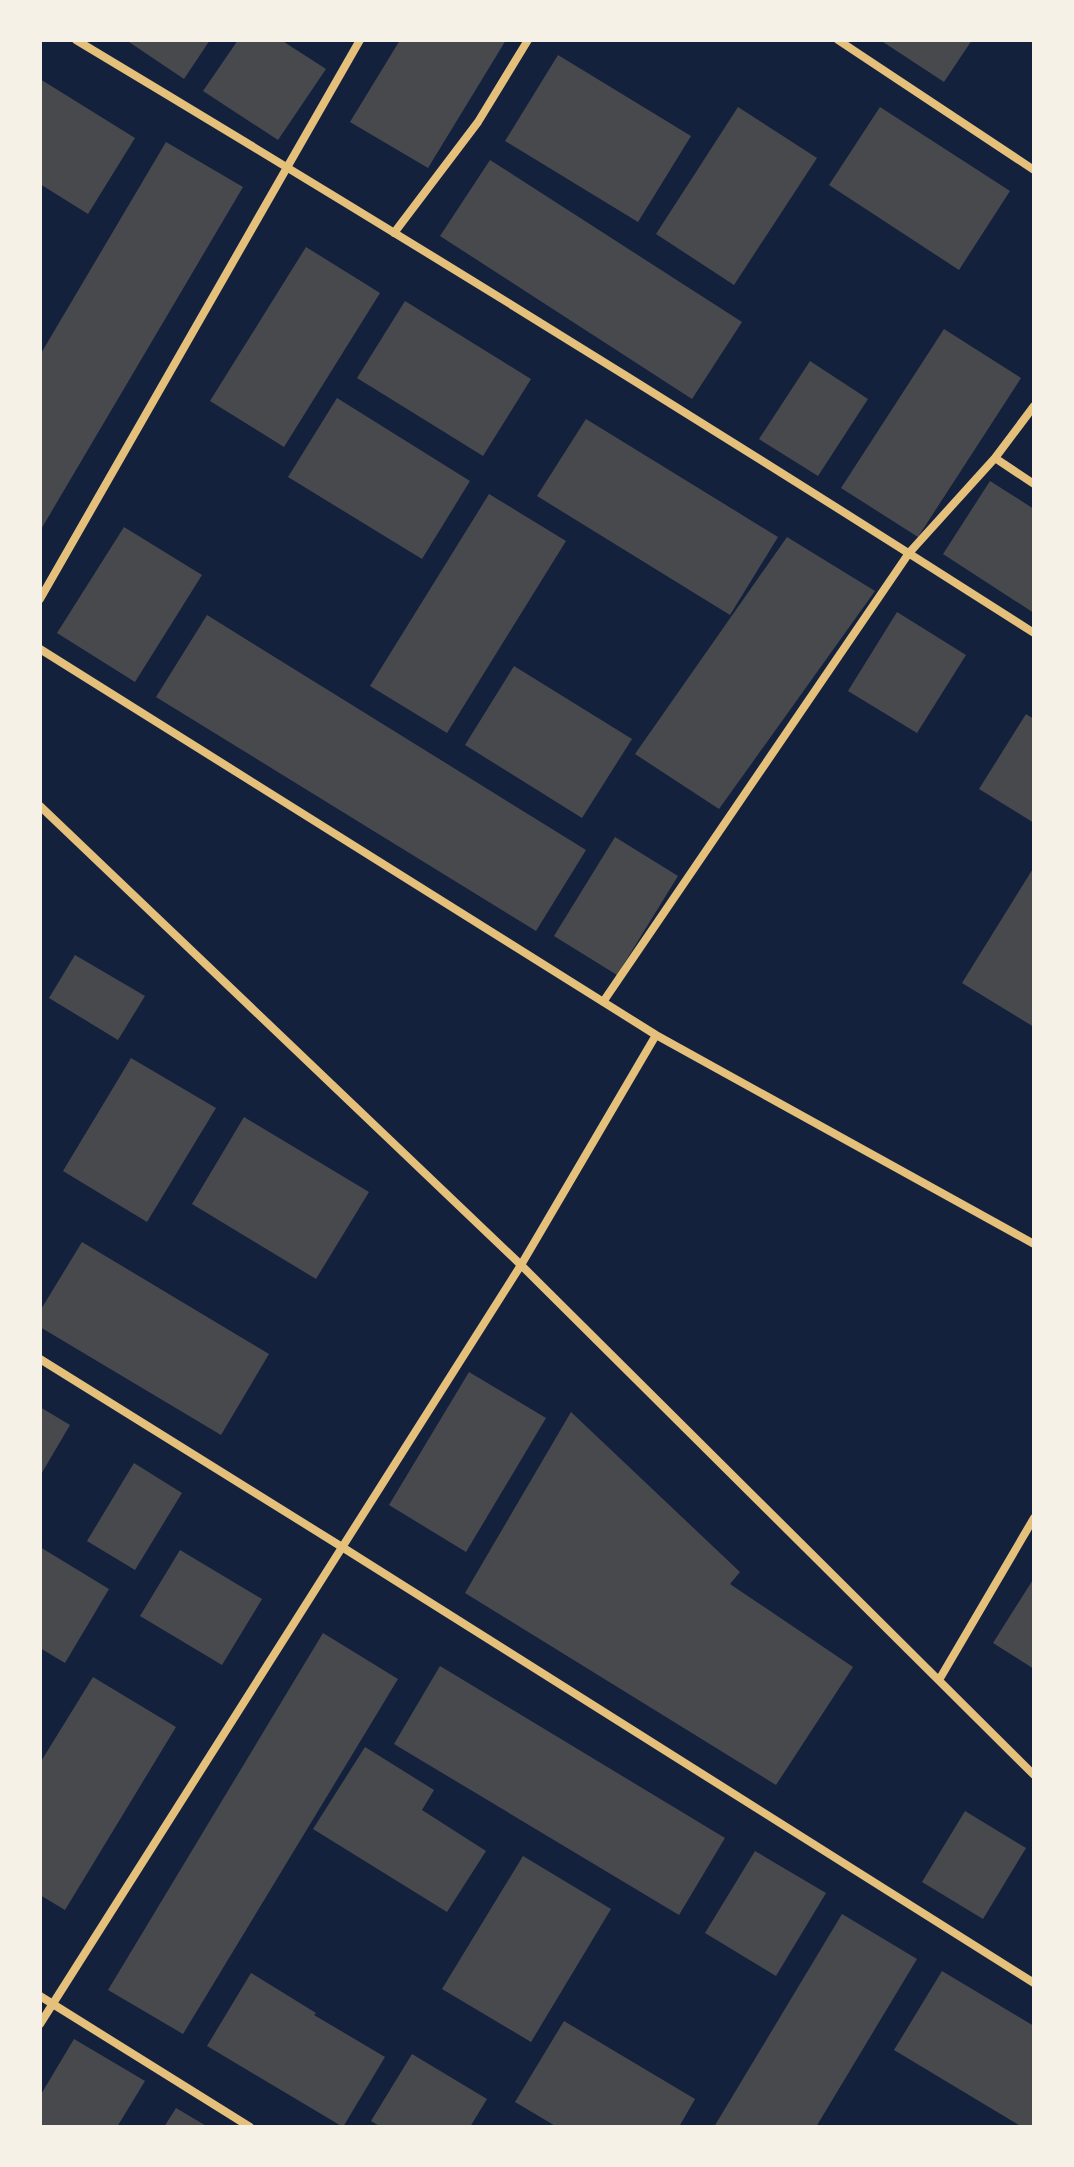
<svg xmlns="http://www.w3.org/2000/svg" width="1074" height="2167" font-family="Barlow,sans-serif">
  <rect width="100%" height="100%" fill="#14213d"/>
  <path fill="#48494c" d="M 126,40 L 210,40 L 184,79 Z
    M 238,40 L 281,40 L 326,69 L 278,140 L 203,91 Z
    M 400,40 L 506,40 L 428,168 L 350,122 Z
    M 880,40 L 972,40 L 944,82 Z
    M 558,55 L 691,136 L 638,222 L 505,141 Z
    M 40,79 L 135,138 L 88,214 L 40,184 Z
    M 738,107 L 817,158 L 734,285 L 656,234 Z
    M 880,107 L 1010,191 L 959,270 L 829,185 Z
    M 166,142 L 243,187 L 40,531 L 40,355 Z
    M 490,160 L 742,322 L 692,399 L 440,236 Z
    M 306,247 L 380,293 L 284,447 L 210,401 Z
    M 405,301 L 531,379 L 483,456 L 357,378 Z
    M 944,329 L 1021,378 L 918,537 L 841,488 Z
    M 810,361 L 868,399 L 818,476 L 759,439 Z
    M 337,398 L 470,481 L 422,559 L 288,477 Z
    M 586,419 L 778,537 L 730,615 L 537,496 Z
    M 990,481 L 1034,509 L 1034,613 L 943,554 Z
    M 489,494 L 566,541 L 447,733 L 370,686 Z
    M 124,527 L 202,575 L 135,682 L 57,633 Z
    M 787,537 L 875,591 L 719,809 L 635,754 Z
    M 897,612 L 966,655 L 917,733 L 848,691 Z
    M 207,615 L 586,850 L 536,931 L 156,697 Z
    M 514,666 L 632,739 L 582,818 L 465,745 Z
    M 1026,714 L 1034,719 L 1034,823 L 979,789 Z
    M 615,837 L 678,876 L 617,975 L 554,936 Z
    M 1034,867 L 1034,1027 L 962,983 Z
    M 75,955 L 145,996 L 118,1040 L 49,998 Z
    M 131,1058 L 216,1108 L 147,1222 L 63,1171 Z
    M 244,1117 L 369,1192 L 316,1279 L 192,1204 Z
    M 82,1242 L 269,1354 L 221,1435 L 40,1327 L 40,1311 Z
    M 469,1372 L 546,1418 L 466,1552 L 389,1505 Z
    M 40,1407 L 70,1425 L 40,1476 Z
    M 571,1412 L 740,1572 L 730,1584 L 853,1667 L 776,1785 L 465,1593 Z
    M 134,1463 L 182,1493 L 135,1570 L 87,1541 Z
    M 40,1547 L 109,1589 L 65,1663 L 40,1648 Z
    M 180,1550 L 262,1599 L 222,1665 L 140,1616 Z
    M 1034,1578 L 1034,1669 L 993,1643 Z
    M 323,1633 L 398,1679 L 183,2034 L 108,1990 Z
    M 440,1666 L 725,1838 L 679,1915 L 394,1744 Z
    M 93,1677 L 176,1727 L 65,1910 L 40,1895 L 40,1763 Z
    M 365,1747 L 434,1790 L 422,1810 L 486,1851 L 447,1912 L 313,1829 Z
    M 965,1811 L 1026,1848 L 983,1919 L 922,1882 Z
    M 755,1851 L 826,1893 L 776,1976 L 705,1933 Z
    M 523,1856 L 611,1909 L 531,2042 L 442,1989 Z
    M 842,1914 L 917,1959 L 816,2127 L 714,2127 Z
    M 942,1971 L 1034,2026 L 1034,2127 L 1022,2127 L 894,2050 Z
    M 251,1973 L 316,2013 L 314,2015 L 385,2057 L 343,2127 L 207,2046 Z
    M 564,2021 L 695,2099 L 679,2127 L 557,2127 L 515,2102 Z
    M 74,2039 L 145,2081 L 117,2127 L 40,2127 L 40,2096 Z
    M 412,2054 L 487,2099 L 470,2127 L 381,2127 L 371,2121 Z
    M 176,2108 L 208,2127 L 164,2127 Z"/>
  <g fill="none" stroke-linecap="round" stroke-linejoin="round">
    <path stroke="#e5c07b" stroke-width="8" d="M 76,40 C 398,233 718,431 1034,633
      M 838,40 L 1034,170
      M 394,233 L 478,122 L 528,40
      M 995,458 L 1034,484
      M 40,599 L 360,40
      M 40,649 L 656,1035 L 1034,1244
      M 40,806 L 521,1265 L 1034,1775
      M 603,1002 L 909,553 L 995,458 L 1034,406
      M 40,1359 L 342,1547 L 1034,1983
      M 939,1680 L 1034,1518
      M 40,1996 L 250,2127
      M 40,2024 L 521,1265 L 656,1035"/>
  </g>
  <rect width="1074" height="2167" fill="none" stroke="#f6f1e7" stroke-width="84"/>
</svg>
